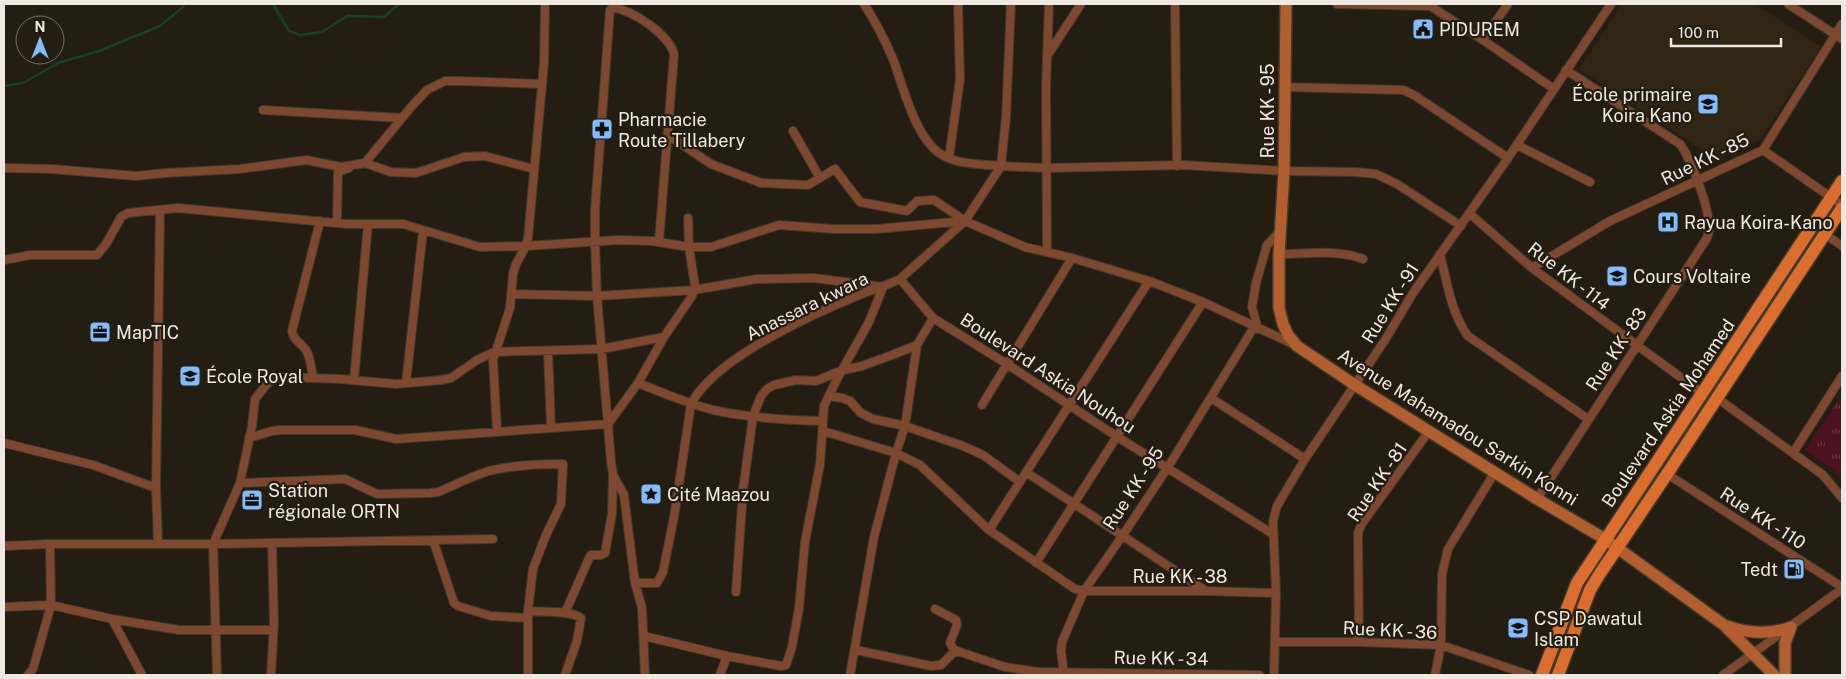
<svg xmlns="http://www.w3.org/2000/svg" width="1846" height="679" font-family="'Public Sans',sans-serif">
  <defs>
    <pattern id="park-tufts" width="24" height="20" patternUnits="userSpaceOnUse" patternTransform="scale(1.25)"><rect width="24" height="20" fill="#4d121d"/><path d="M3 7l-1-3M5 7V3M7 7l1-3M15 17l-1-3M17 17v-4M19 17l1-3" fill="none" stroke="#67343e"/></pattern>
  </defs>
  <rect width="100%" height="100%" fill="#241d11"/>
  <path fill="#302513" d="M 1622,4 L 1755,4 L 1821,47 L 1760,140 L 1717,160 L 1579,69 Z"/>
  <path fill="url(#park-tufts)" d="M 1842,395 L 1842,480 L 1835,471 L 1805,450 Z"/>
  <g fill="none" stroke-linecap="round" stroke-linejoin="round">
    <path stroke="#164222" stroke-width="2.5" d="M 273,4 L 289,31 L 300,35 L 322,32 L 347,16 L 384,17 L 399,4
      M 4,86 L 23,83 L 58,63 L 99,51 L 160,26 L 183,7 L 184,4"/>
    <g stroke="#40392e" stroke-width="10">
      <path id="street" d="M 864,4 C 875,21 885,40 893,59 C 903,86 916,142 944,156 C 961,165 982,164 1001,166 L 1006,117 L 1011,4
        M 1175,4 L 1177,166
        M 1337,4 L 1430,6 L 1483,40 L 1554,89
        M 1788,4 L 1842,39
        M 1483,40 L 1508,4
        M 1047,56 L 1081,4
        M 1284,87 L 1403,90 L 1414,95 L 1508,158
        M 263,110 L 402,118
        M 793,131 L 820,178
        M 668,135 L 711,164 L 761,183 L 808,185 L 835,169 L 860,202 L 907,211 L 917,201 L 934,200 L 965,221
        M 1517,145 L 1590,182
        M 1763,150 L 1842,205
        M 949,158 L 960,79 L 958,4
        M 362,164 L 365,163 L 391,172 L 416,173 L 464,157 L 485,156 L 534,169
        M 4,168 L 52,169 L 136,176 L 165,173 L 240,169 L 306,160 L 341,167 L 365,163 L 411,107 L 427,90 L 445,81 L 458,81 L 542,84
        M 1469,213 L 1532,268 L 1702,393
        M 965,221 L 1001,166 L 1046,168 L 1184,165 L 1284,171 L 1355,172 L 1376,174 L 1397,184 L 1461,226
        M 337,223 L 338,172 L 349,168
        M 1825,234 L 1842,246
        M 1047,252 L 1046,86 L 1049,4
        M 1279,254 C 1306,254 1337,249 1363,259
        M 1440,254 C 1447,282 1451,313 1468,336 L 1588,419
        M 4,260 L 30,255 L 97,255 L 106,244 L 121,217 L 128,213 L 178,208 L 347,224 L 403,224 L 480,247 L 526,246 L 618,240 L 652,241 L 689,247 L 711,247 L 779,225 L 834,229 L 876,229 L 965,221
        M 1532,268 L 1610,221 L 1763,150 L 1842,24
        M 511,294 L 597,296 L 694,290 L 757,279 L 814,278 L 883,287 L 869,322 L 837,379 L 824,406 L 820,464 L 805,542 L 799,608 L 792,647 L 786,665 L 781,666 L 727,656 L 644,636
        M 1258,329 L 1252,307 L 1256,283 L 1267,245 L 1281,230
        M 548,351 L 551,428
        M 313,378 C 311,369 311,358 306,350 C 301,343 293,340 292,331 L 320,221
        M 354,380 L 368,224
        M 406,383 L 423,231
        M 638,383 C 664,393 690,405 718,411 C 751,418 789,420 822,421
        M 829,396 L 842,398 L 850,401 L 861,413 L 873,419 L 905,426 L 963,446 L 983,455 L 1020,482
        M 1211,398 L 1305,459
        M 1717,398 L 1823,475 L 1842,498
        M 982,405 L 1072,258
        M 608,424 L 638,383 L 664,337 L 692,296 L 695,286 L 689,247 L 688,218
        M 497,431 L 493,360 L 510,308 L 513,274 L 516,264 L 526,246 L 528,238 L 544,63 L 545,5
        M 823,431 L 896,453 L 920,465 L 989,530 L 1075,589 L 1084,591 L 1206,591 L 1276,593
        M 249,438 L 272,431 L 280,430 L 355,430 L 396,439 L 608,424
        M 4,443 L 93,465 L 156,488
        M 1793,453 L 1842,376
        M 1026,472 L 1206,591
        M 1667,474 L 1842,587
        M 240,483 L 345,479 L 377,494 L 430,493 L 438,492 C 455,485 472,476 489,471 C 513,465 539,464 563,464 L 561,504 L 546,535 L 533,569 L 528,611 L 528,675
        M 1537,499 L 1707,238 C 1708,234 1710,230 1709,226 C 1709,207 1691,159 1680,144 L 1566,70
        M 989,530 L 1149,281
        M 1273,534 L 1116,436 L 1007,364 L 933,318 L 900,279 L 965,221 L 1025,247 L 1072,258 L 1149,281 L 1203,302 L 1295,345
        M 433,540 L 454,603 L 458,606 L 491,616 L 528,618
        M 158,543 L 156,488 L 160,210
        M 4,546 L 50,544 L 213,544 L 493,539
        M 1036,563 L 1203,302
        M 635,583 L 657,583 L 663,572 L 674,517 L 691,404 C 714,359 810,315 857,296 C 871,290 886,286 900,279
        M 736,592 L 743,490 L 753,416 L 761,396 L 767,389 L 774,385 L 796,380 L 816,381 L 843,370 L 862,366 L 892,355 L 917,345
        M 4,607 L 51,605 L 112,619 L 179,630 L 273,630
        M 935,609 L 956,620 L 957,625 L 950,643 L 954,650 L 1005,667 L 1038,672 L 1259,675
        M 528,611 C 542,612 571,610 581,618 L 577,641 L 565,675
        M 565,613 L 590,556 L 591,555 L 601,555 L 605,553 L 612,514 L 613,477
        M 112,619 L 142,675
        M 1275,642 L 1359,642 L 1441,645 L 1529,675
        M 1359,642 L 1358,533 L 1361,525 L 1429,431
        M 856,650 L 931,666 L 941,665 L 955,651
        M 28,675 L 33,669 L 51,605 L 50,544
        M 217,675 L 213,544 L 240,483 L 252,426 L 255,399 L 267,384 L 274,379 L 280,377 L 340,379 L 396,384 L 441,380 L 451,378 L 477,360 L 494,352 L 601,349 L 664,337
        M 271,675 L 274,623 L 272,543
        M 645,675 L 642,608 L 635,583 L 624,495 L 613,475 L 611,461 L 597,296 L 595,242 L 595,209 L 610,10 L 612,8 C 631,8 671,36 674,55 L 659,241
        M 720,675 L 727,656
        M 850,675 L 874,537 L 896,453 L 905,426 L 917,345 L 933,318
        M 1064,675 L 1061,651 L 1062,642 L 1084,591 L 1123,535 L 1168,467 L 1254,327
        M 1274,675 L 1276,593 L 1273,521 L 1277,506 L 1305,459 L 1385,340 L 1413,293 L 1508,158 L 1611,4
        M 1435,675 L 1441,645 L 1442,574 L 1448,549 L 1495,472
        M 1723,675 L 1842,589"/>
    </g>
    <g stroke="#40392e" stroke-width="14">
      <path id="secondary" d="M 1286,4 L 1284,171 L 1279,254 L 1279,308 L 1283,324 L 1288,335 L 1297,346 L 1355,385 L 1537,499 L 1605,539 L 1724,625 L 1774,675
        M 1727,626 C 1749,634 1769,635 1791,627
        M 1785,675 L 1785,643 L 1791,627"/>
    </g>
    <g stroke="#40392e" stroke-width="15">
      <path id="primary" d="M 1542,675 L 1577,583 L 1842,181
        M 1558,675 L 1590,590 L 1599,575 L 1667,474 L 1842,208"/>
    </g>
    <use href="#street" stroke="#7d482d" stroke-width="8"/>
    <use href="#secondary" stroke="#b25e2f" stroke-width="11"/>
    <use href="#primary" stroke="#db6e2e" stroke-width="12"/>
  </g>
  <defs>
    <g id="civic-square" transform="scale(1.125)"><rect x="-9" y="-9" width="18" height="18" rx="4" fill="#83bcfb" stroke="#241d11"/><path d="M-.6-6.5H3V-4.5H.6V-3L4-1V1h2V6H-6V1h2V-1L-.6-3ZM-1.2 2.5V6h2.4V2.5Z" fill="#111"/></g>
    <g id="school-square" transform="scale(1.125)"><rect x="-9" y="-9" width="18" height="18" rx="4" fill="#83bcfb" stroke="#241d11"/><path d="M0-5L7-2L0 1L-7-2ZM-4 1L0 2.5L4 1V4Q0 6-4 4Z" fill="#111"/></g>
    <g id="pharmacy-square" transform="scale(1.125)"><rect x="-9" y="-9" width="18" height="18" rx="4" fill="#83bcfb" stroke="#241d11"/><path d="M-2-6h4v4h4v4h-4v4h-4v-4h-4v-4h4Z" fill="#111"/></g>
    <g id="hospital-square" transform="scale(1.125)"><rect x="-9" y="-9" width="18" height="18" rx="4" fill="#83bcfb" stroke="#241d11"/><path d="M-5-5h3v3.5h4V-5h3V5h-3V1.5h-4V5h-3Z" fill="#111"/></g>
    <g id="office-square" transform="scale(1.125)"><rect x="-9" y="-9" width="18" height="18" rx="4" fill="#83bcfb" stroke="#241d11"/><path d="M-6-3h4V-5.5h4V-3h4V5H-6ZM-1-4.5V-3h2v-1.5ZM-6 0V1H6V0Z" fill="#111"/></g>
    <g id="sight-square" transform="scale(1.125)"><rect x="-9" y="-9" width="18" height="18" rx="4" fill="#83bcfb" stroke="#241d11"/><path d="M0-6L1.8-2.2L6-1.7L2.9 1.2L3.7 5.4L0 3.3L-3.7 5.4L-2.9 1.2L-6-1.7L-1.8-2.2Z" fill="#111"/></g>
    <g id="fuel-square" transform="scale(1.125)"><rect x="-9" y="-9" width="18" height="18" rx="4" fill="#83bcfb" stroke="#241d11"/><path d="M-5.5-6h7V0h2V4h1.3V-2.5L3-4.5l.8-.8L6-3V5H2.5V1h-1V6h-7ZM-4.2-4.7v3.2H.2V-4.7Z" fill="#111"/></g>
  </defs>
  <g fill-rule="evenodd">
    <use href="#civic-square" x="1423" y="29"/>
    <use href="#school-square" x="1708" y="104"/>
    <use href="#pharmacy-square" x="602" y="129"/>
    <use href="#hospital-square" x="1668" y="222"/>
    <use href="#school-square" x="1617" y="276"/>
    <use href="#office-square" x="100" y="332"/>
    <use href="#school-square" x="190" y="376"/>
    <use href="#sight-square" x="651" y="494"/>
    <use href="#office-square" x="252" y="500"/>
    <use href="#fuel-square" x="1794" y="569"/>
    <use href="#school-square" x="1518" y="628"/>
  </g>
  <g text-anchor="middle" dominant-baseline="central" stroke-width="4.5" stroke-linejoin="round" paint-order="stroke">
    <g font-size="18" fill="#ede8e0" stroke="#241d11" text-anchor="start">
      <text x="1439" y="29">PIDUREM</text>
      <text x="1692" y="94" text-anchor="end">École primaire<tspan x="1692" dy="21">Koira Kano</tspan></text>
      <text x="618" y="119">Pharmacie<tspan x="618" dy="21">Route Tillabery</tspan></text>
      <text x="1684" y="222">Rayua Koira-Kano</text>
      <text x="1633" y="276">Cours Voltaire</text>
      <text x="116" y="332">MapTIC</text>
      <text x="206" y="376">École Royal</text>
      <text x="268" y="490">Station<tspan x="268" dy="21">régionale ORTN</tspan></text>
      <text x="667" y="494">Cité Maazou</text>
      <text x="1778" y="569" text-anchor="end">Tedt</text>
      <text x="1534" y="618">CSP Dawatul<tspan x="1534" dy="21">Islam</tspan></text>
    </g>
    <g font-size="18" fill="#ede8e0" stroke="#241d11">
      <text transform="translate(1267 111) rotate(-90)">Rue KK - 95</text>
      <text transform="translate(1705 159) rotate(-26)">Rue KK - 85</text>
      <text transform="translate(1569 276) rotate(38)">Rue KK - 114</text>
      <text transform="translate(1390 303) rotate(-58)">Rue KK - 91</text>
      <text transform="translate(807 306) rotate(-26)">Anassara kwara</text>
      <text transform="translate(1616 349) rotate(-57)">Rue KK - 83</text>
      <text transform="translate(1048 373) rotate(33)">Boulevard Askia Nouhou</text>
      <text transform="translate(1668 413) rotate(-56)">Boulevard Askia Mohamed</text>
      <text transform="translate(1458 427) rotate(32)">Avenue Mahamadou Sarkin Konni</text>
      <text transform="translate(1377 482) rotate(-56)">Rue KK - 81</text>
      <text transform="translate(1133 488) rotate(-57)">Rue KK - 95</text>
      <text transform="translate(1763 518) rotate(33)">Rue KK - 110</text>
      <text x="1180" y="576">Rue KK - 38</text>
      <text transform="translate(1390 630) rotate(3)">Rue KK - 36</text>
      <text transform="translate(1161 658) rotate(1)">Rue KK - 34</text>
    </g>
  </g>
  <rect width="1846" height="679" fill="none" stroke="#ede8e0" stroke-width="10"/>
  <g transform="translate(40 40)"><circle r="24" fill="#241d11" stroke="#746e64"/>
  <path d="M0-4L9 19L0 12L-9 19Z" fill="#83bcfb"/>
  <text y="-8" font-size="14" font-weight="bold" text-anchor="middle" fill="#ede8e0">N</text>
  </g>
  <path d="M1671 38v8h110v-8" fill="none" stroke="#ede8e0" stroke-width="2.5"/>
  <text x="1678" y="38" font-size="15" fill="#ede8e0" stroke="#241d11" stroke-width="4" paint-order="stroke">100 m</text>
</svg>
